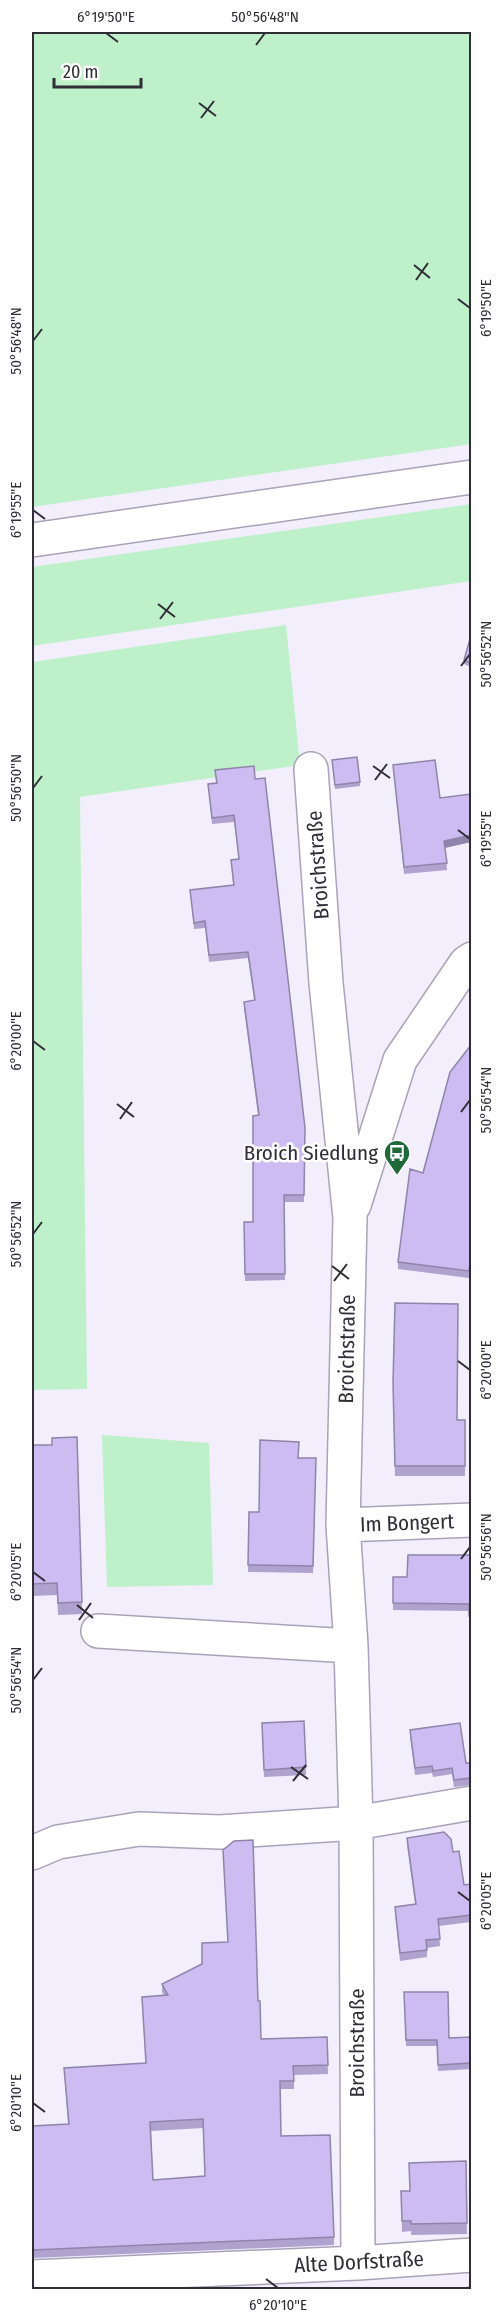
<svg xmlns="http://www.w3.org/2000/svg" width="503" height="2321" font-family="'Fira Sans Condensed',sans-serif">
  <rect width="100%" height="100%" fill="#f2eefc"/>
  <path fill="#bef1c9" d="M 32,32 L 471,32 L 471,444 L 32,507 Z
    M 471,504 L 471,581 L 32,646 L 32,567 Z
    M 286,625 L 300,765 L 80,797 L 87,1389 L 32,1390 L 32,662 Z
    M 102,1435 L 209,1443 L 213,1585 L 107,1587 Z"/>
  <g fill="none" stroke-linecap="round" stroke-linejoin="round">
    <g stroke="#a9a3b9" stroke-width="36">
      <path id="minor" d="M 311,769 L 326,983 L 350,1218 L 343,1525 L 351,1646 L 356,1823 L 358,2263
        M 354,1205 L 400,1060 L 466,963 L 472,959
        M 343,1525 L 472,1520
        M 98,1631 L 351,1646
        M 32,1853 L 58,1842 L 139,1829 L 220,1832 L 356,1823 L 472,1803
        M 32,2277 L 358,2263 L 472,2255"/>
    </g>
    <g stroke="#a9a3b9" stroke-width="36">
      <path id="major" d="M 32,540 L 472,477"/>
    </g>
    <use href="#minor" stroke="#fff" stroke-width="33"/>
    <use href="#major" stroke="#fff" stroke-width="33"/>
  </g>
  <path fill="#afa2cf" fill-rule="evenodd" d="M 471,640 L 471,667 L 464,664 L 464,660 Z
    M 332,760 L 360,782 L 360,786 L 335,789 Z
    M 393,765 L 440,798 L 471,794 L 471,842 L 445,848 L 447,870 L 404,874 Z
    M 215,770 L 255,779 L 305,1128 L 304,1202 L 284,1202 L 285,1280 L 245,1281 L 244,1222 L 253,1222 L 258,1115 L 244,1008 L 244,1002 L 254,1000 L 248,958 L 209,962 L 205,928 L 194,929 L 190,890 L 233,885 L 231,860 L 239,859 L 234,822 L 212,824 L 208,784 L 216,783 Z
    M 471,1045 L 469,1278 L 398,1269 L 398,1262 L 423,1173 Z
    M 393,1393 L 457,1420 L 465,1420 L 465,1476 L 395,1476 Z
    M 32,1445 L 82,1602 L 82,1614 L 58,1615 L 57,1595 L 32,1596 Z
    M 298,1458 L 316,1458 L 313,1573 L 248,1572 L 249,1512 L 259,1512 Z
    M 471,1555 L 471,1623 L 469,1623 L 469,1611 L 393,1610 L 393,1577 L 407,1577 Z
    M 304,1721 L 306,1775 L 264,1777 L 262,1723 Z
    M 410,1730 L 466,1763 L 471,1763 L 471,1785 L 454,1787 L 452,1774 L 433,1777 L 432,1773 L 415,1775 L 410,1736 Z
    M 407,1838 L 453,1852 L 464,1885 L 471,1884 L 471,1922 L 439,1926 L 440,1946 L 427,1948 L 427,1957 L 400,1961 L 395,1914 L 395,1907 L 415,1904 L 407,1845 Z
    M 162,1984 L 258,2001 L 261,2039 L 327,2037 L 328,2074 L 294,2075 L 294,2089 L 280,2089 L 281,2136 L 334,2237 L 334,2245 L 32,2258 L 32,2126 L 68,2124 L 64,2068 L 146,2063 L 142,1997 L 164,1995 L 162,1992 ZM 203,2128 L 205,2176 L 153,2180 L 151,2131 Z
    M 404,1992 L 449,2038 L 471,2037 L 471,2069 L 438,2071 L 437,2046 L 406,2046 Z
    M 466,2161 L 467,2234 L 411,2235 L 411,2231 L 402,2232 L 401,2191 L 410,2191 Z"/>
  <path fill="#8f84a9" d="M 471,835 L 471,842 L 444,848 L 444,841 Z"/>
  <path fill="#ccbcf1" stroke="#8f84a9" stroke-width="1.5" fill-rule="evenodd" d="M 470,639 L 471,640 L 471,663 L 464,660 Z
    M 357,757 L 360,782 L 335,785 L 332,760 Z
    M 435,760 L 440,798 L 471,794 L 471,835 L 444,841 L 447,863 L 404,867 L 393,765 Z
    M 254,766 L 255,779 L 265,778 L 305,1128 L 304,1195 L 284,1195 L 285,1274 L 245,1274 L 244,1222 L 253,1222 L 253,1116 L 259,1115 L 244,1002 L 255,1000 L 248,952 L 209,955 L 205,921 L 194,923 L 190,890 L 234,885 L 231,860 L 239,859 L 234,815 L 212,818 L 208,784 L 217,783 L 215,770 Z
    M 471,1045 L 471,1255 L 469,1271 L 398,1262 L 410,1169 L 423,1173 L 450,1072 Z
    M 395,1303 L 458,1304 L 457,1420 L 465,1420 L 465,1466 L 395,1466 L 393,1383 Z
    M 77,1437 L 82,1602 L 58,1603 L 57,1583 L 32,1584 L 32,1445 L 52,1445 L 52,1438 Z
    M 260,1440 L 299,1442 L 298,1458 L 316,1458 L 313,1566 L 248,1565 L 249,1512 L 259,1512 Z
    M 408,1555 L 471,1555 L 471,1616 L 469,1616 L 469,1604 L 393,1603 L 393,1577 L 407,1577 Z
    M 304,1721 L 306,1767 L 264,1770 L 262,1723 Z
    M 460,1723 L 466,1763 L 471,1763 L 471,1778 L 454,1780 L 452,1768 L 433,1771 L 432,1766 L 415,1768 L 410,1730 Z
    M 444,1832 L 451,1839 L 453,1852 L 459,1851 L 464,1885 L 471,1884 L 471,1915 L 438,1919 L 440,1939 L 426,1940 L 427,1950 L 400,1953 L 395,1907 L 416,1904 L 407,1838 Z
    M 253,1840 L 258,2001 L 260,2001 L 261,2039 L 327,2037 L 328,2065 L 293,2066 L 294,2081 L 280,2081 L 281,2136 L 330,2135 L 334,2237 L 32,2250 L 32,2126 L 69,2124 L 64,2068 L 146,2063 L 142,1997 L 168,1995 L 162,1984 L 202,1964 L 202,1943 L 228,1942 L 223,1850 L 234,1841 ZM 203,2119 L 205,2176 L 153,2180 L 150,2122 Z
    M 404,1992 L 448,1992 L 449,2038 L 471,2037 L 471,2063 L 438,2065 L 437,2040 L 406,2040 Z
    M 466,2161 L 467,2223 L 411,2224 L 411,2221 L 402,2221 L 401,2191 L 410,2191 L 409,2163 Z
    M 471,2287 L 471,2289 L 465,2289 L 465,2288 Z"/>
  <path fill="none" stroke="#2f2d36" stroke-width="2" d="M 106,33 L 118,42M 256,45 L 265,33M 199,103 L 216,116M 201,118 L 214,101M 414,265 L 430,278M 416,280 L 428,263M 458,299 L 470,308M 33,341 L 42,329M 33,510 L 45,519M 158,604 L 175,617M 160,619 L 173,602M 461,666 L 470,654M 373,766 L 390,778M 375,780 L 387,764M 33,788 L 42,776M 458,830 L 470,839M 33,1041 L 45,1050M 117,1104 L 134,1117M 461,1112 L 470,1100M 120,1119 L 132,1102M 33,1234 L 42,1222M 332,1266 L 349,1279M 334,1281 L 347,1264M 458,1361 L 470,1370M 461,1559 L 470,1547M 33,1572 L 45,1581M 77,1605 L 93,1618M 79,1620 L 91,1603M 33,1680 L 42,1668M 291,1767 L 308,1779M 293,1781 L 306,1765M 458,1892 L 470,1901M 33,2103 L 45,2112M 266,2279 L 278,2288"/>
  <defs>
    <g id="bus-pin" transform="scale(1.35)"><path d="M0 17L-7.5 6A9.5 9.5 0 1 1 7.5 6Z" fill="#1d6937" stroke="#fefefe"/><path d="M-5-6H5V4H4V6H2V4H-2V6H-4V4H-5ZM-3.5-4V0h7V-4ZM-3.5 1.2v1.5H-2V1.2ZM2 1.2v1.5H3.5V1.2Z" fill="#fff"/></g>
  </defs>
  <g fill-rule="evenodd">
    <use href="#bus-pin" x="397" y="1153"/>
  </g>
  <g text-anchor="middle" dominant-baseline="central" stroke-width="5" stroke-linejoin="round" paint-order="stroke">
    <g font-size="21" fill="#2f2d36" stroke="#fefefe">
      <text transform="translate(318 865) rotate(-94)">Broichstraße</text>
      <text transform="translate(347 1349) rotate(-89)">Broichstraße</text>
      <text transform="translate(407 1523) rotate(-2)">Im Bongert</text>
      <text transform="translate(357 2043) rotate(-90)">Broichstraße</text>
      <text transform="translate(359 2262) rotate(-3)">Alte Dorfstraße</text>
    </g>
    <g font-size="21" fill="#2f2d36" stroke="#fefefe" text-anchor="end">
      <text x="378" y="1153">Broich Siedlung</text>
    </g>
  </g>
  <rect width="503" height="2321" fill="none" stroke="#fefefe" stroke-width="66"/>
  <path d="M54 78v9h87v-9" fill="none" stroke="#2f2d36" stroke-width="3"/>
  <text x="63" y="78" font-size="18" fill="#2f2d36" stroke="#fefefe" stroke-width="4.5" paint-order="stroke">20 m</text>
  <rect x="33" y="33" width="437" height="2255" fill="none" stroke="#2f2d36" stroke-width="2"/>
  <g font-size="15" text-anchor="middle" fill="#2f2d36">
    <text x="106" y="22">6°19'50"E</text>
    <text x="265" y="22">50°56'48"N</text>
    <text transform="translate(486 308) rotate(-90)" y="5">6°19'50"E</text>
    <text transform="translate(16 341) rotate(-90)" y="5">50°56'48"N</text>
    <text transform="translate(16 510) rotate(-90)" y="5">6°19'55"E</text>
    <text transform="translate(486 654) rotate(-90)" y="5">50°56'52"N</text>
    <text transform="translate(16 788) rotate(-90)" y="5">50°56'50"N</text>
    <text transform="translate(486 839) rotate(-90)" y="5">6°19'55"E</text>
    <text transform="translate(16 1041) rotate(-90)" y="5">6°20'00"E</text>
    <text transform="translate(486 1100) rotate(-90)" y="5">50°56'54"N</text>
    <text transform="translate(16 1234) rotate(-90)" y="5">50°56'52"N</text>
    <text transform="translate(486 1370) rotate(-90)" y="5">6°20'00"E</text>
    <text transform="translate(486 1547) rotate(-90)" y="5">50°56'56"N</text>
    <text transform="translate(16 1572) rotate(-90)" y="5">6°20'05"E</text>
    <text transform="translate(16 1680) rotate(-90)" y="5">50°56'54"N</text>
    <text transform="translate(486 1901) rotate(-90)" y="5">6°20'05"E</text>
    <text transform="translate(16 2103) rotate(-90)" y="5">6°20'10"E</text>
    <text x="278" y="2310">6°20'10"E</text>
  </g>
</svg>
